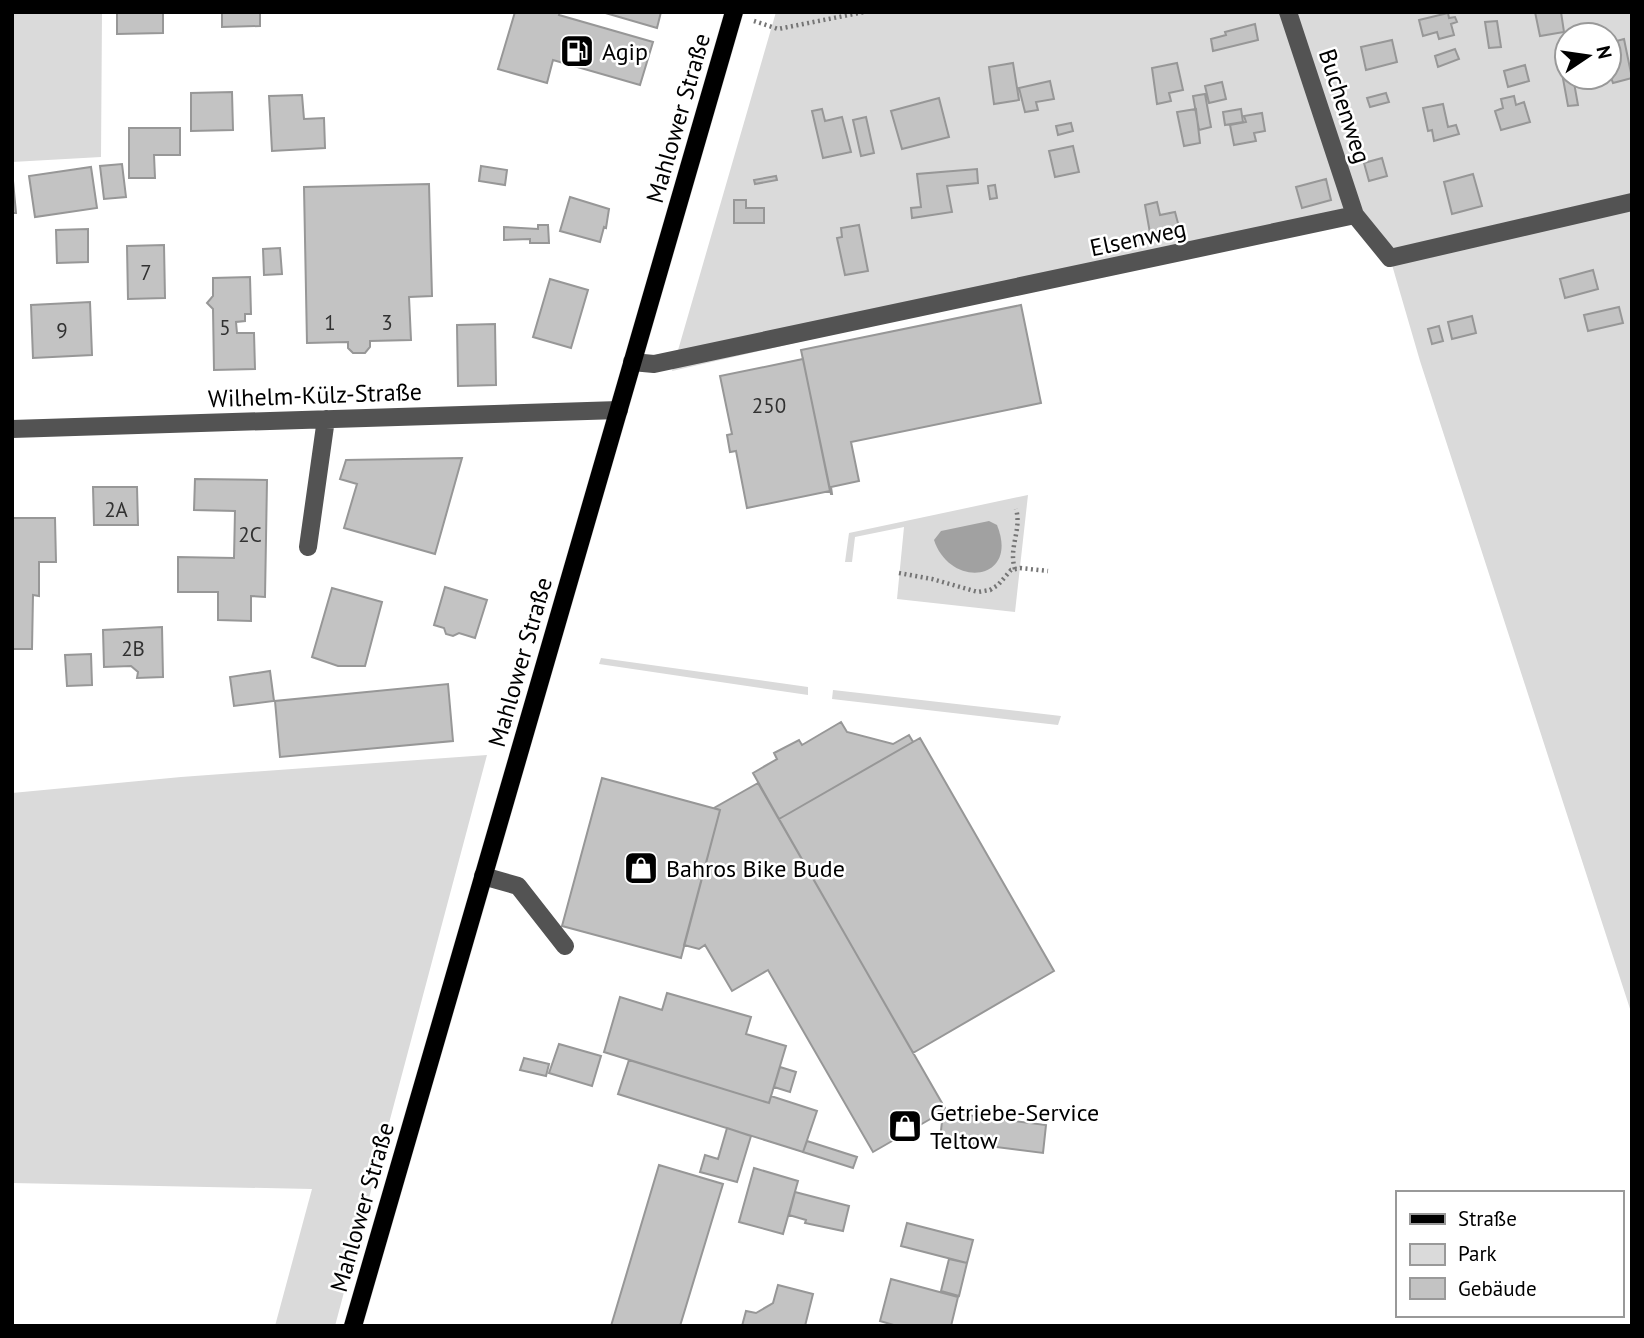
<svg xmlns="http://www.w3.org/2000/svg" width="1644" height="1338" font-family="'PT Sans',sans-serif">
  <rect width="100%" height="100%" fill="#fff"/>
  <path fill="#dadada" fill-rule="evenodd" d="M 12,12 L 102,12 L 101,157 L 12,162 Z
    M 776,12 L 1632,12 L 1632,1015 L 1420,361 L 1390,258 L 1356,215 L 672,371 ZM 1567,35 L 1609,35 L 1609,77 L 1567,77 Z
    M 1028,495 L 1015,612 L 897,599 L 904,527 L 855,537 L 852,562 L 845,562 L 849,533 Z
    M 601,658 L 808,687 L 808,695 L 599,664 Z
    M 833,690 L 1061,716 L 1058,725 L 832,699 Z
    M 487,755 L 335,1326 L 275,1326 L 312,1189 L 12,1183 L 12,793 L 181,777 Z"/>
  <path fill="#a1a1a1" d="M 989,521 L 997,525 C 1020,582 950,589 934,540 L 941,531 Z"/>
  <path fill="#c3c3c3" stroke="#979797" stroke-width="2" d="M 117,12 L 163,12 L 163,33 L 117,34 Z
    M 222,12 L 260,12 L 260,26 L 222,27 Z
    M 515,12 L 560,12 L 559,15 L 653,42 L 640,85 L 553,60 L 547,83 L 498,69 Z
    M 602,12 L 661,12 L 657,28 Z
    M 1535,12 L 1561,12 L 1564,32 L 1540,36 Z
    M 1448,13 L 1449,18 L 1455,17 L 1457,22 L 1451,24 L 1454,35 L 1439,39 L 1437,32 L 1423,36 L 1419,20 Z
    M 1497,21 L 1501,47 L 1489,48 L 1485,22 Z
    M 1255,24 L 1258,40 L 1213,51 L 1211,39 L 1226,35 L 1225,32 Z
    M 1624,39 L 1632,78 L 1613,83 L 1609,72 L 1609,43 Z
    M 1392,40 L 1397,62 L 1366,70 L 1361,47 Z
    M 1455,49 L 1459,59 L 1438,67 L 1435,56 Z
    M 1567,55 L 1567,77 L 1573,77 L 1578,105 L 1568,106 L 1559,57 Z
    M 1013,63 L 1019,100 L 994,104 L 989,67 Z
    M 1177,63 L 1183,90 L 1169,93 L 1171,101 L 1157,104 L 1152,68 Z
    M 1525,65 L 1529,81 L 1508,87 L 1504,71 Z
    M 1050,81 L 1054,99 L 1036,102 L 1038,110 L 1025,112 L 1019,88 Z
    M 1222,82 L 1226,99 L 1209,103 L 1205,86 Z
    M 232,92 L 233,130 L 191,131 L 191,93 Z
    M 1386,93 L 1389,102 L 1370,107 L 1367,98 Z
    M 1205,94 L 1211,127 L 1199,130 L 1193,96 Z
    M 302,95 L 304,119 L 324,118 L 325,148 L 272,151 L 269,96 Z
    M 1514,96 L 1516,105 L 1524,102 L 1530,122 L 1501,130 L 1495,111 L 1503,108 L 1501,99 Z
    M 939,98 L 949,137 L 902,149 L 891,111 Z
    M 1443,104 L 1448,127 L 1456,125 L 1459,134 L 1434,141 L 1432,130 L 1428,131 L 1423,108 Z
    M 822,109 L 825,121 L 842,117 L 851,152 L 823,158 L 812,111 Z
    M 1196,109 L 1200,143 L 1184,146 L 1177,112 Z
    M 1241,109 L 1243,122 L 1225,125 L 1223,112 Z
    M 1262,113 L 1265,131 L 1254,133 L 1256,141 L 1234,145 L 1230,125 L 1246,122 L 1244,116 Z
    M 866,117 L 874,153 L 861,156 L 853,120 Z
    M 1071,123 L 1073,131 L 1058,135 L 1056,126 Z
    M 129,128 L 180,128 L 180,155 L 154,155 L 155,178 L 129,178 Z
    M 1073,146 L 1079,172 L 1055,177 L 1049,151 Z
    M 1382,158 L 1387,176 L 1369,181 L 1364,163 Z
    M 122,164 L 126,197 L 104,199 L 100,166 Z
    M 481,166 L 507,170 L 505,185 L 479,181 Z
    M 91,167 L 97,208 L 35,217 L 29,176 Z
    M 977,169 L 978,183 L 947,186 L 952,212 L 912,218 L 911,208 L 921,207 L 917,174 Z
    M 12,170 L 16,213 L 12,213 Z
    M 1473,174 L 1482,206 L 1452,214 L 1444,182 Z
    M 776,176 L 777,180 L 755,184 L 754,180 Z
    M 1326,179 L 1331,200 L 1302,208 L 1296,187 Z
    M 429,184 L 432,296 L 409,297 L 411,340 L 370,341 L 370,347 L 365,353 L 353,353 L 348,348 L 348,342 L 307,343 L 304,187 Z
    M 995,185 L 997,198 L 990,199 L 988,186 Z
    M 570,197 L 609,209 L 606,228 L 604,227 L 600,242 L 560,231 Z
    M 734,200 L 746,200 L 746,208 L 764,208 L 764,223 L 734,223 Z
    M 1157,202 L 1160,215 L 1175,212 L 1179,227 L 1150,233 L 1145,205 Z
    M 538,225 L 548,225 L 549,243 L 530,243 L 530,239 L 504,240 L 504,227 L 538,229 Z
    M 859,225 L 868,271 L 845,275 L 837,238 L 842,237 L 841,228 Z
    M 88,229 L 88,262 L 57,263 L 56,230 Z
    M 164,245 L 165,298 L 128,299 L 127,246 Z
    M 280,248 L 282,274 L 264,275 L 263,249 Z
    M 1593,270 L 1598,289 L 1565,298 L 1560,279 Z
    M 250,277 L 251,314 L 245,314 L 245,321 L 236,322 L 237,333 L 254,333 L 255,369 L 214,370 L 213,309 L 207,303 L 213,296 L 213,278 Z
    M 550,279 L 588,290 L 571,348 L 533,337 Z
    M 90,302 L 92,355 L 33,358 L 31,305 Z
    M 1021,305 L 1041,403 L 851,442 L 859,481 L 831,487 L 832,494 L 831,494 L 801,350 Z
    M 1619,307 L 1623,323 L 1588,331 L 1584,315 Z
    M 1472,316 L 1476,333 L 1452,339 L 1448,322 Z
    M 495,324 L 496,385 L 458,386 L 457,325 Z
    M 1439,326 L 1443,341 L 1432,344 L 1428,329 Z
    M 803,359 L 830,491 L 747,508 L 736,451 L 730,452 L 727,435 L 732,434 L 720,376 Z
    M 462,458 L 435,554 L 344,528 L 357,484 L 340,479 L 346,460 Z
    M 195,479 L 267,480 L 265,597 L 251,596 L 251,621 L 218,620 L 218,592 L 178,592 L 178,557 L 234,558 L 235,511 L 194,510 Z
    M 93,487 L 137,487 L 138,525 L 94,525 Z
    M 12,518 L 55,518 L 56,562 L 39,562 L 39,596 L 33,595 L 32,649 L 12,649 Z
    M 445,587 L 487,600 L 475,638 L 459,633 L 453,636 L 446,634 L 444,628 L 434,625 Z
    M 332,588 L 382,602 L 365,666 L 338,666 L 312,657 Z
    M 162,627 L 163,677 L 137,678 L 138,672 L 131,666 L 104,667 L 103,630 Z
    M 91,654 L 92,685 L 67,686 L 65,655 Z
    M 270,671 L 274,701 L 234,706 L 230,677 Z
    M 448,684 L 453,741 L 280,757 L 275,701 Z
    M 841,722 L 847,732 L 893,744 L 909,735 L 913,742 L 779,819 L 753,773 L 777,759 L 774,753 L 799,740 L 802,745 Z
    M 920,738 L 1054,971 L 913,1053 L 779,819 Z
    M 602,778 L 720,810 L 681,958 L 562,926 Z
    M 758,783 L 946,1110 L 873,1152 L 768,970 L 732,991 L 705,945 L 699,949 L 684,945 L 720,810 L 714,808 Z
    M 667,993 L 751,1017 L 746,1034 L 786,1046 L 769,1103 L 604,1052 L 620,997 L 662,1010 Z
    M 559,1044 L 601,1056 L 592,1086 L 549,1073 Z
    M 524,1058 L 549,1064 L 546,1076 L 520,1070 Z
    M 629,1060 L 769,1103 L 771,1096 L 817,1111 L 803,1152 L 618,1094 Z
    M 780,1067 L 796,1072 L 790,1092 L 774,1087 Z
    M 943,1112 L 1046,1125 L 1043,1153 L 940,1140 Z
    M 727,1128 L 751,1136 L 737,1182 L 700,1172 L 705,1155 L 718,1159 Z
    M 807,1141 L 857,1157 L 853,1168 L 803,1152 Z
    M 659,1165 L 723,1184 L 680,1326 L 611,1326 Z
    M 754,1168 L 798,1181 L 783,1234 L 739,1222 Z
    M 795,1192 L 849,1206 L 843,1231 L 805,1223 L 806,1220 L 789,1215 Z
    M 907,1223 L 973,1240 L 967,1263 L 901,1246 Z
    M 949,1259 L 967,1263 L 959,1296 L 941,1291 Z
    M 891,1279 L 958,1297 L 951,1326 L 897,1326 L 880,1321 Z
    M 778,1285 L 813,1294 L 805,1326 L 742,1326 L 746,1311 L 756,1313 L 773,1303 Z"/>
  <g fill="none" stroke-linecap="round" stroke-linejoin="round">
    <g stroke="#dbdbdb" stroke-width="19">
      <path id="major" d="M 353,1326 L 734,12"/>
    </g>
    <path stroke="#757575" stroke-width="4.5" stroke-dasharray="2 3.5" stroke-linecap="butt" d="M 754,21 L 778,29 L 864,12
      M 1015,569 C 1008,548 1022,530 1016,509
      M 899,573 L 932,579 L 978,592 L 990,590 L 998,585 L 1011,570 L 1020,568 L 1048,571"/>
    <path stroke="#535353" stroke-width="18" d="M 1288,12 L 1355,215
      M 632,362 L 654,364 L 1355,215 L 1390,258 L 1632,202
      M 12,429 L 619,410
      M 308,547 L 326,419
      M 483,876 L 518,886 L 565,946"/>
    <use href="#major" stroke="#000" stroke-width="18"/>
  </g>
  <defs>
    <g id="fuel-square" transform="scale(1.75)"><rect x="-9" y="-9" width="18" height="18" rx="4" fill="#000" stroke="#fff"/><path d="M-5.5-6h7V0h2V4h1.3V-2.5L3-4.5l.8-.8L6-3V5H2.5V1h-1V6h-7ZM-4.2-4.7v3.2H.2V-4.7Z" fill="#fff"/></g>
    <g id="shop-square" transform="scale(1.75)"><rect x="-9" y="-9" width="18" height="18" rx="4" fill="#000" stroke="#fff"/><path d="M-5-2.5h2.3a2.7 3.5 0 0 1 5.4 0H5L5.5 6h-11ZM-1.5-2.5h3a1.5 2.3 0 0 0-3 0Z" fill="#fff"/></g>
  </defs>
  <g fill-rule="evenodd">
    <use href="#fuel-square" x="577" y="51"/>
    <use href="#shop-square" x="641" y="868"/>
    <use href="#shop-square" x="905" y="1126"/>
  </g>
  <g text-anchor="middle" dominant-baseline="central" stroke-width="5" stroke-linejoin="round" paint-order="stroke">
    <g font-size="21" fill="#313131">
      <text x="146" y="272">7</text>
      <text x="330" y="322">1</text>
      <text x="387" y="322">3</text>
      <text x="225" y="327">5</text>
      <text x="62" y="330">9</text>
      <text x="769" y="405">250</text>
      <text x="116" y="509">2A</text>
      <text x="250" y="534">2C</text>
      <text x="133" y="648">2B</text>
    </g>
    <g font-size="24" fill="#000" stroke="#fff" text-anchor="start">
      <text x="602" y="51">Agip</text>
      <text x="666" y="868">Bahros Bike Bude</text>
      <text x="930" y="1112">Getriebe-Service<tspan x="930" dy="28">Teltow</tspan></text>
    </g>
    <g font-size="24" fill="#000" stroke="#fff">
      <text transform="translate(1345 106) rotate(72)">Buchenweg</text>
      <text transform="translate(678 118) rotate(-74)">Mahlower Straße</text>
      <text transform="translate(1138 238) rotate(-12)">Elsenweg</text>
      <text transform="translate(315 395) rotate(-2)">Wilhelm-Külz-Straße</text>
      <text transform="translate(520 662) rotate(-74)">Mahlower Straße</text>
      <text transform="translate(362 1207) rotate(-74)">Mahlower Straße</text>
    </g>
  </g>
  <rect width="1644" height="1338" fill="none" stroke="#000000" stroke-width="28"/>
  <rect x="1396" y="1191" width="228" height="126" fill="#ffffff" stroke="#999999" stroke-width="2"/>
  <rect x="1410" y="1214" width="35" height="10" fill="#000000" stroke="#999999" stroke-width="2"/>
  <text x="1458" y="1226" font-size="21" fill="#000000">Straße</text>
  <rect x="1410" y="1244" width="35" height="21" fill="#dadada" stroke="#999999" stroke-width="2"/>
  <text x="1458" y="1261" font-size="21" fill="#000000">Park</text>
  <rect x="1410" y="1278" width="35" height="21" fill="#c3c3c3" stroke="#999999" stroke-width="2"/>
  <text x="1458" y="1296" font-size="21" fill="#000000">Gebäude</text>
  <g transform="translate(1588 56) rotate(77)"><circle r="33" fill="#ffffff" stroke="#999999" stroke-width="2"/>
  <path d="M0-5L12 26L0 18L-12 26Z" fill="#000000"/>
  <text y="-10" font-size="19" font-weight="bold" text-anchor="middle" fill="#000000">N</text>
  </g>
</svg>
